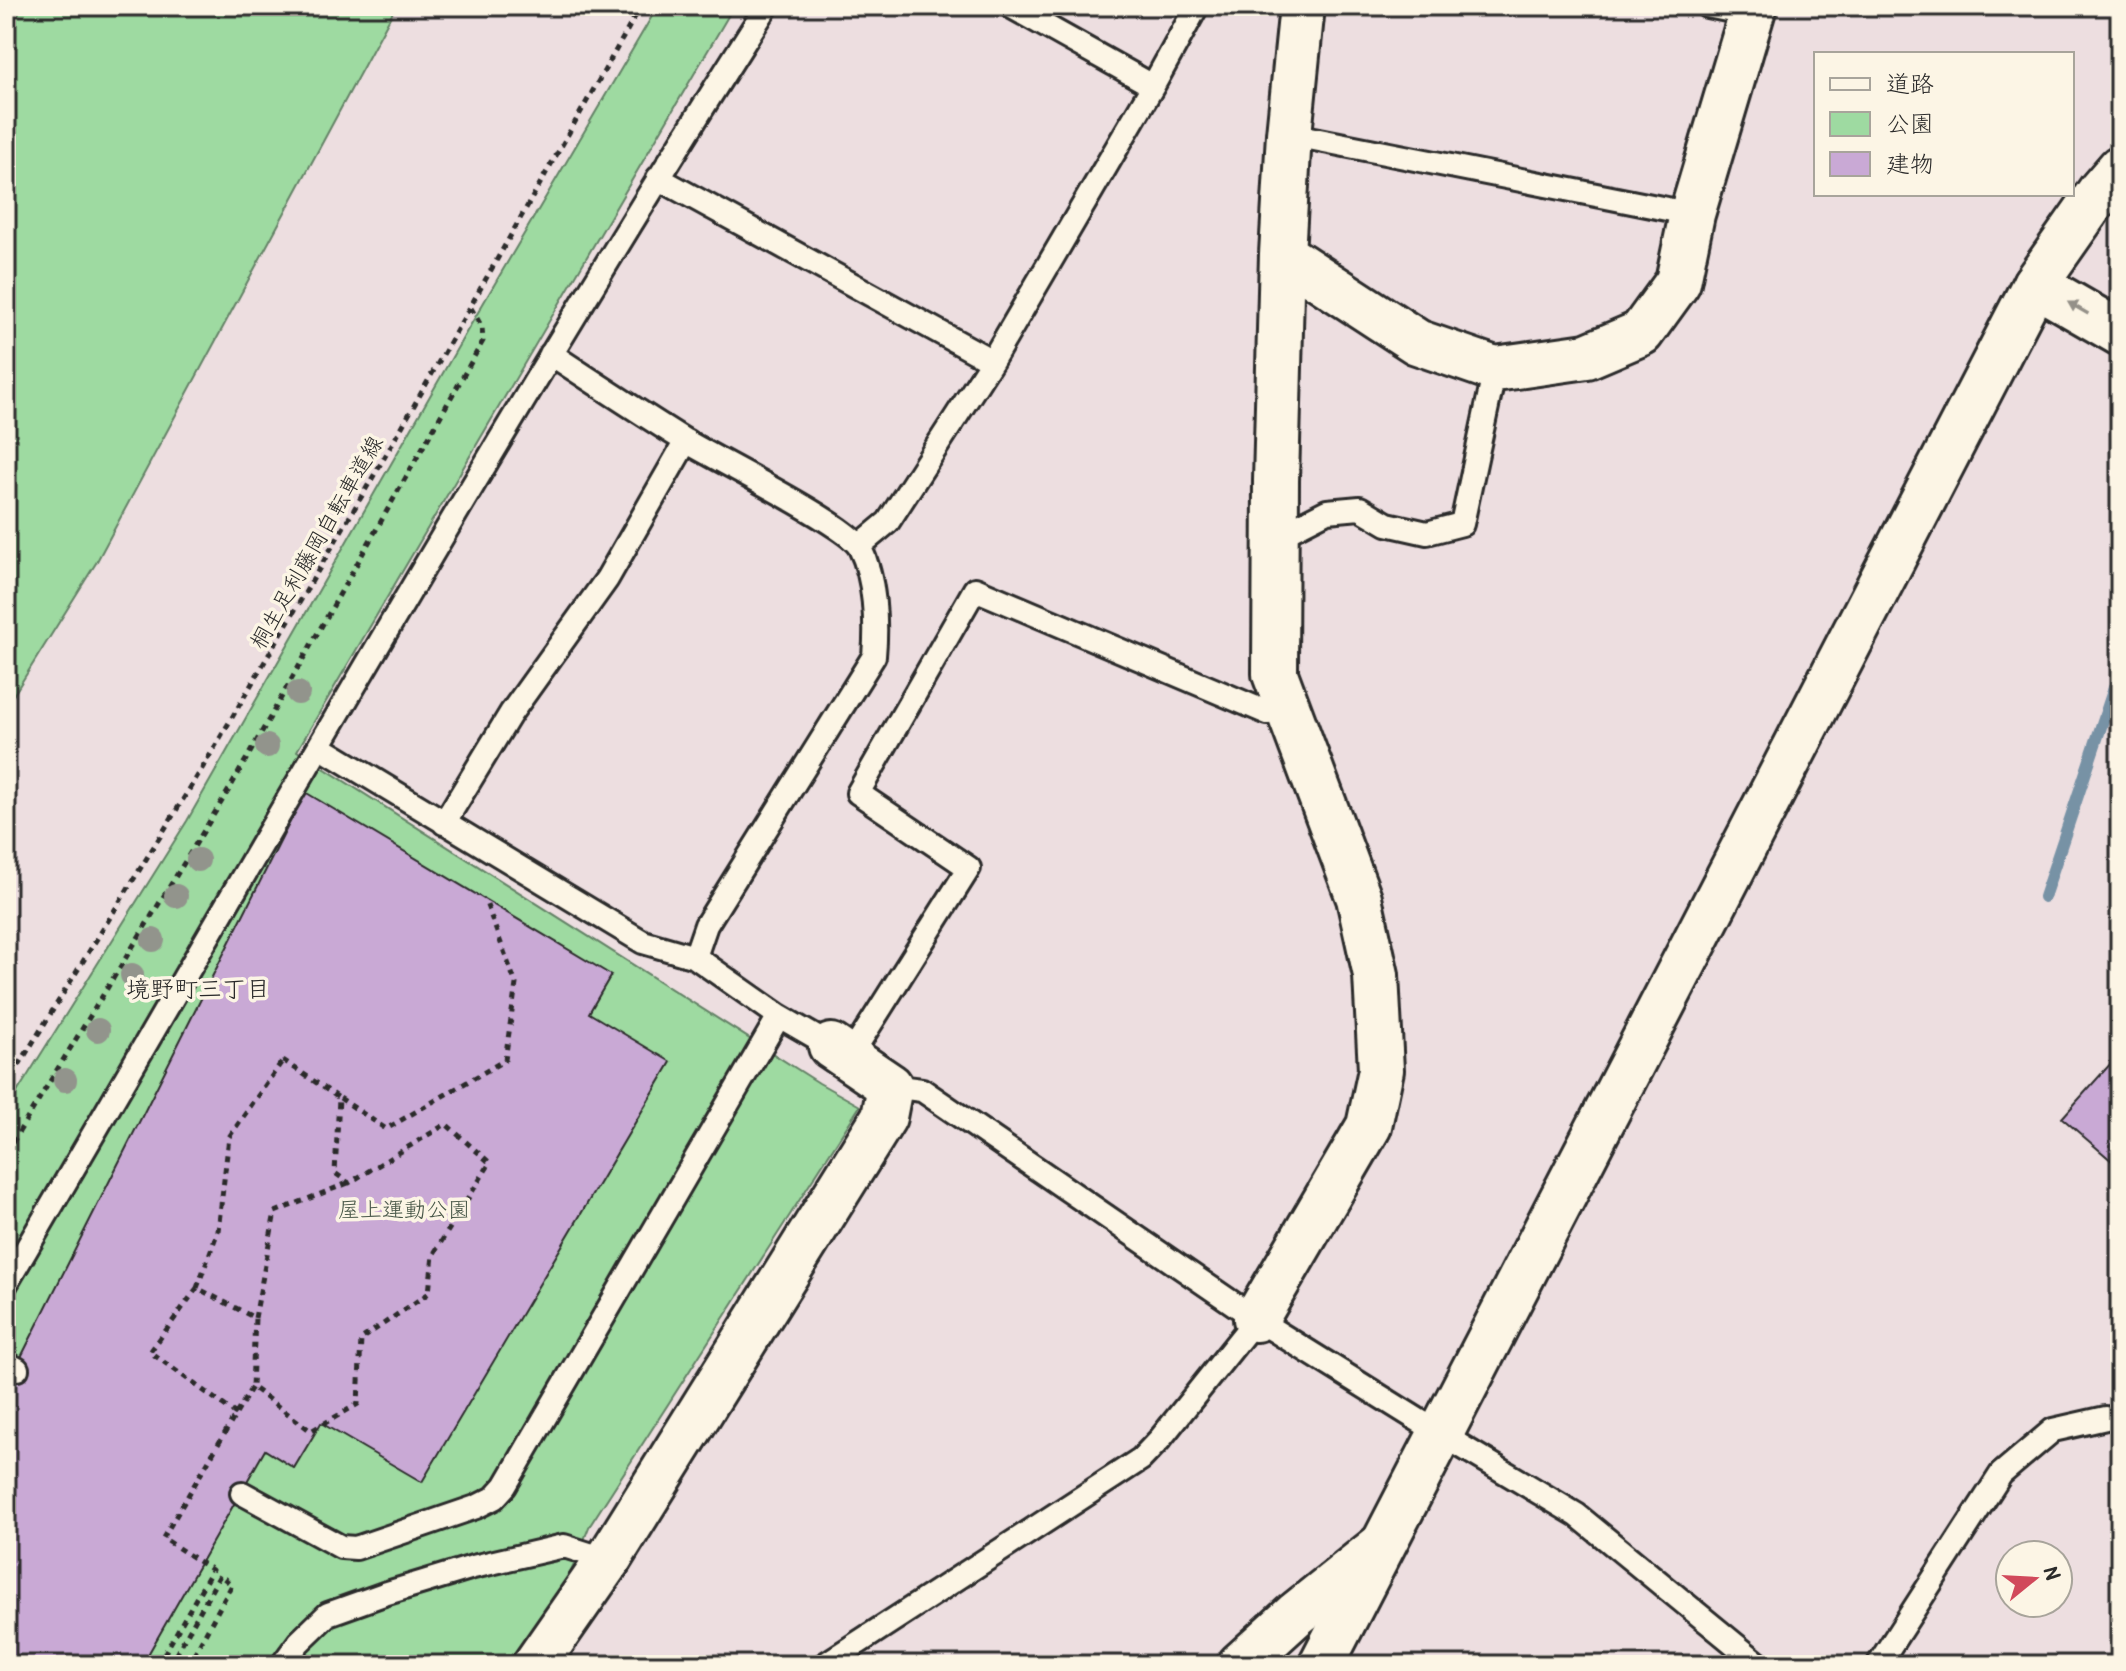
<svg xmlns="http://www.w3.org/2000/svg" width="2126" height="1671" font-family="'Patrick Hand','Klee One',sans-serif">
  <rect width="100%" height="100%" fill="#eddee0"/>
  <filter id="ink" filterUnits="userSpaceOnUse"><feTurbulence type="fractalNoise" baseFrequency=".0125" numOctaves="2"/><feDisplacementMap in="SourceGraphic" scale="16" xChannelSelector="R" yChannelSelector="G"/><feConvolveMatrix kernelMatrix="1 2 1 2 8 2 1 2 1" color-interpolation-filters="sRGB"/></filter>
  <g filter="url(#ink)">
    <path fill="#9edaa1" stroke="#648266" stroke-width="2" d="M 6,6 L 396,6 L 96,563 L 6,707 Z
      M 658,6 L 734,6 L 297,751 L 819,1083 L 860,1106 L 589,1527 C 569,1580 549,1624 508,1665 L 6,1665 L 6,1110 L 187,821 L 467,331 Z"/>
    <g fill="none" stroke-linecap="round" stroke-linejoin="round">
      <path stroke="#7792a5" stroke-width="12" d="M 2044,897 L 2120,670"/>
    </g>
    <path fill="#c9a9d5" stroke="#2b2b2b" stroke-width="2" d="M 305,792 L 611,975 L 589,1013 L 671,1062 L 422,1482 L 321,1423 L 294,1468 L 265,1450 L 142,1665 L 6,1665 L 6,1387 Z
      M 2120,1053 L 2120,1168 L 2062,1118 Z"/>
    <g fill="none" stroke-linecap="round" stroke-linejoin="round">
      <g stroke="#2b2b2b" stroke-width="28">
        <path id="service" d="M 1010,6 L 1153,86
          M 1707,6 L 1752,15
          M 1289,134 L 1692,214
          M 658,178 L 992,361
          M 551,354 C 595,383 639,412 684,440 C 715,459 848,525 860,548 C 875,578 877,624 874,656 L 706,925 L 695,957
          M 1276,537 L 1327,511 L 1360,508 L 1387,524 L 1427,533 L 1462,524 L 1495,369
          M 859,546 L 888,522 L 992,361 L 1153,86 L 1197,6
          M 320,747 L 643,942 L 695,957 L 779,1016 L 831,1046
          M 444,823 L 511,713 L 607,579 L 686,441
          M 849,1058 L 969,868 L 858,793 L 975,589 L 1268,713 L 1288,709
          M 890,1086 L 922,1090 L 1256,1319 L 1439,1433 L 1577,1515 L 1760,1665
          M 6,1284 C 256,856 501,424 767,6
          M 6,1363 L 17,1369
          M 242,1493 L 341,1547 L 356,1548 L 476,1507 L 494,1498 L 505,1486 L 779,1016
          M 282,1665 L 299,1642 L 328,1614 L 384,1594 L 473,1567 L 564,1546 L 608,1560
          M 824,1665 L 1141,1459 L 1160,1439 L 1256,1319
          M 1878,1665 L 2001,1474 L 2053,1430 L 2106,1418"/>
      </g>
      <g stroke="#2b2b2b" stroke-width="50">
        <path id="minor" d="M 1282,254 L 1417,342 L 1495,369 L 1587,356 L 1641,333 L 1678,282 L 1692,214 L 1754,6
          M 2035,284 L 2120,333
          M 1256,1319 L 1369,1126 L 1381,1070 L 1376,975 L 1359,898 L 1275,674 L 1276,481 L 1282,254 L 1289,134 L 1302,6
          M 535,1665 L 608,1560 L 884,1117 L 890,1086 L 831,1046
          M 1240,1665 L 1295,1615 L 1381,1546"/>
      </g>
      <g stroke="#2b2b2b" stroke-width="50">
        <path id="tertiary" d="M 1321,1665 L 2035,284 L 2101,190 L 2120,168"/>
      </g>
      <path stroke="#2b2b2b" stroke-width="5" stroke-dasharray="6 6" stroke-linecap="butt" d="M 283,1060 L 339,1098 L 335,1173 L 349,1183 L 446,1124 L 490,1163 L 433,1255 L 429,1293 L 361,1339 L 358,1404 L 311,1431 L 252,1387 L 255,1318 L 197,1288 L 218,1231 L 229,1137 Z
        M 6,1086 L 203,767 L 387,453 L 641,6
        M 340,1098 L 386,1129 L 505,1060 L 516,984 L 485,900
        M 6,1153 L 230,788 L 483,341 L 482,327 L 471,308
        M 197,1288 L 150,1352 L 236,1414
        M 255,1318 L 275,1212 L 348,1183
        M 158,1665 L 212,1570 L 163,1538 L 252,1387
        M 170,1665 L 220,1575 L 232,1585 L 188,1665"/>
      <use href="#service" stroke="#fcf5e5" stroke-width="22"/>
      <use href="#minor" stroke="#fcf5e5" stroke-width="44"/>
      <use href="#tertiary" stroke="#fcf5e5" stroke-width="44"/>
    </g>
    <g fill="#92948c">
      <circle cx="298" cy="693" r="12"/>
      <circle cx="267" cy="746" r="12"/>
      <circle cx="198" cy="860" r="12"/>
      <circle cx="176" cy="896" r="12"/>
      <circle cx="153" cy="940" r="12"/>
      <circle cx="132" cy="975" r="12"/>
      <circle cx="98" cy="1030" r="12"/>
      <circle cx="65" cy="1080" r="12"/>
    </g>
    <defs><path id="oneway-solid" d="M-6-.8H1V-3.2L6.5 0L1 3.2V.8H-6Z" transform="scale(2)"/></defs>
    <use fill="#949088" href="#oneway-solid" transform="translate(2078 308) rotate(-150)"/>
  </g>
  <g text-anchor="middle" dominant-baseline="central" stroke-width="7" stroke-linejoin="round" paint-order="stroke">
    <g font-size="22" fill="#2b2b2b" stroke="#fcf5e5">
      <text transform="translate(316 542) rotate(-60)">桐生足利藤岡自転車道線</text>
    </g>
    <g font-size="22" fill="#485748" stroke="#fcf5e5">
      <text x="404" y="1209">屋上運動公園</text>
    </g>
    <g font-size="24" fill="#2b2b2b" stroke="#fcf5e5">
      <text x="198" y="988">境野町三丁目</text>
    </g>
  </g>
  <rect width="2126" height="1671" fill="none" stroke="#fcf5e5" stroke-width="32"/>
  <rect x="16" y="16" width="2094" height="1639" fill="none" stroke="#2b2b2b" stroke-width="3" filter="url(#ink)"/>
  <rect x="1814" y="52" width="260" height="144" fill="#fcf5e5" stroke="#a8a49b" stroke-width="2"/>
  <rect x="1830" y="78" width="40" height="12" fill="#fcf5e5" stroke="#a8a49b" stroke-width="2"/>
  <text x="1886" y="92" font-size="24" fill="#2b2b2b">道路</text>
  <rect x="1830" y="112" width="40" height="24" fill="#9edaa1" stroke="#a8a49b" stroke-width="2"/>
  <text x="1886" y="132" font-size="24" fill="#2b2b2b">公園</text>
  <rect x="1830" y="152" width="40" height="24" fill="#c9a9d5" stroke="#a8a49b" stroke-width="2"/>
  <text x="1886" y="172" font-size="24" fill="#2b2b2b">建物</text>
  <g transform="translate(2034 1579) rotate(72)"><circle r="38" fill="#fcf5e5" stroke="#a8a49b" stroke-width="2"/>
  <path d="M0-6L14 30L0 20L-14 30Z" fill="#d1495b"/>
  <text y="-12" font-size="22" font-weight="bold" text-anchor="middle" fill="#2b2b2b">N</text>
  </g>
</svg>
